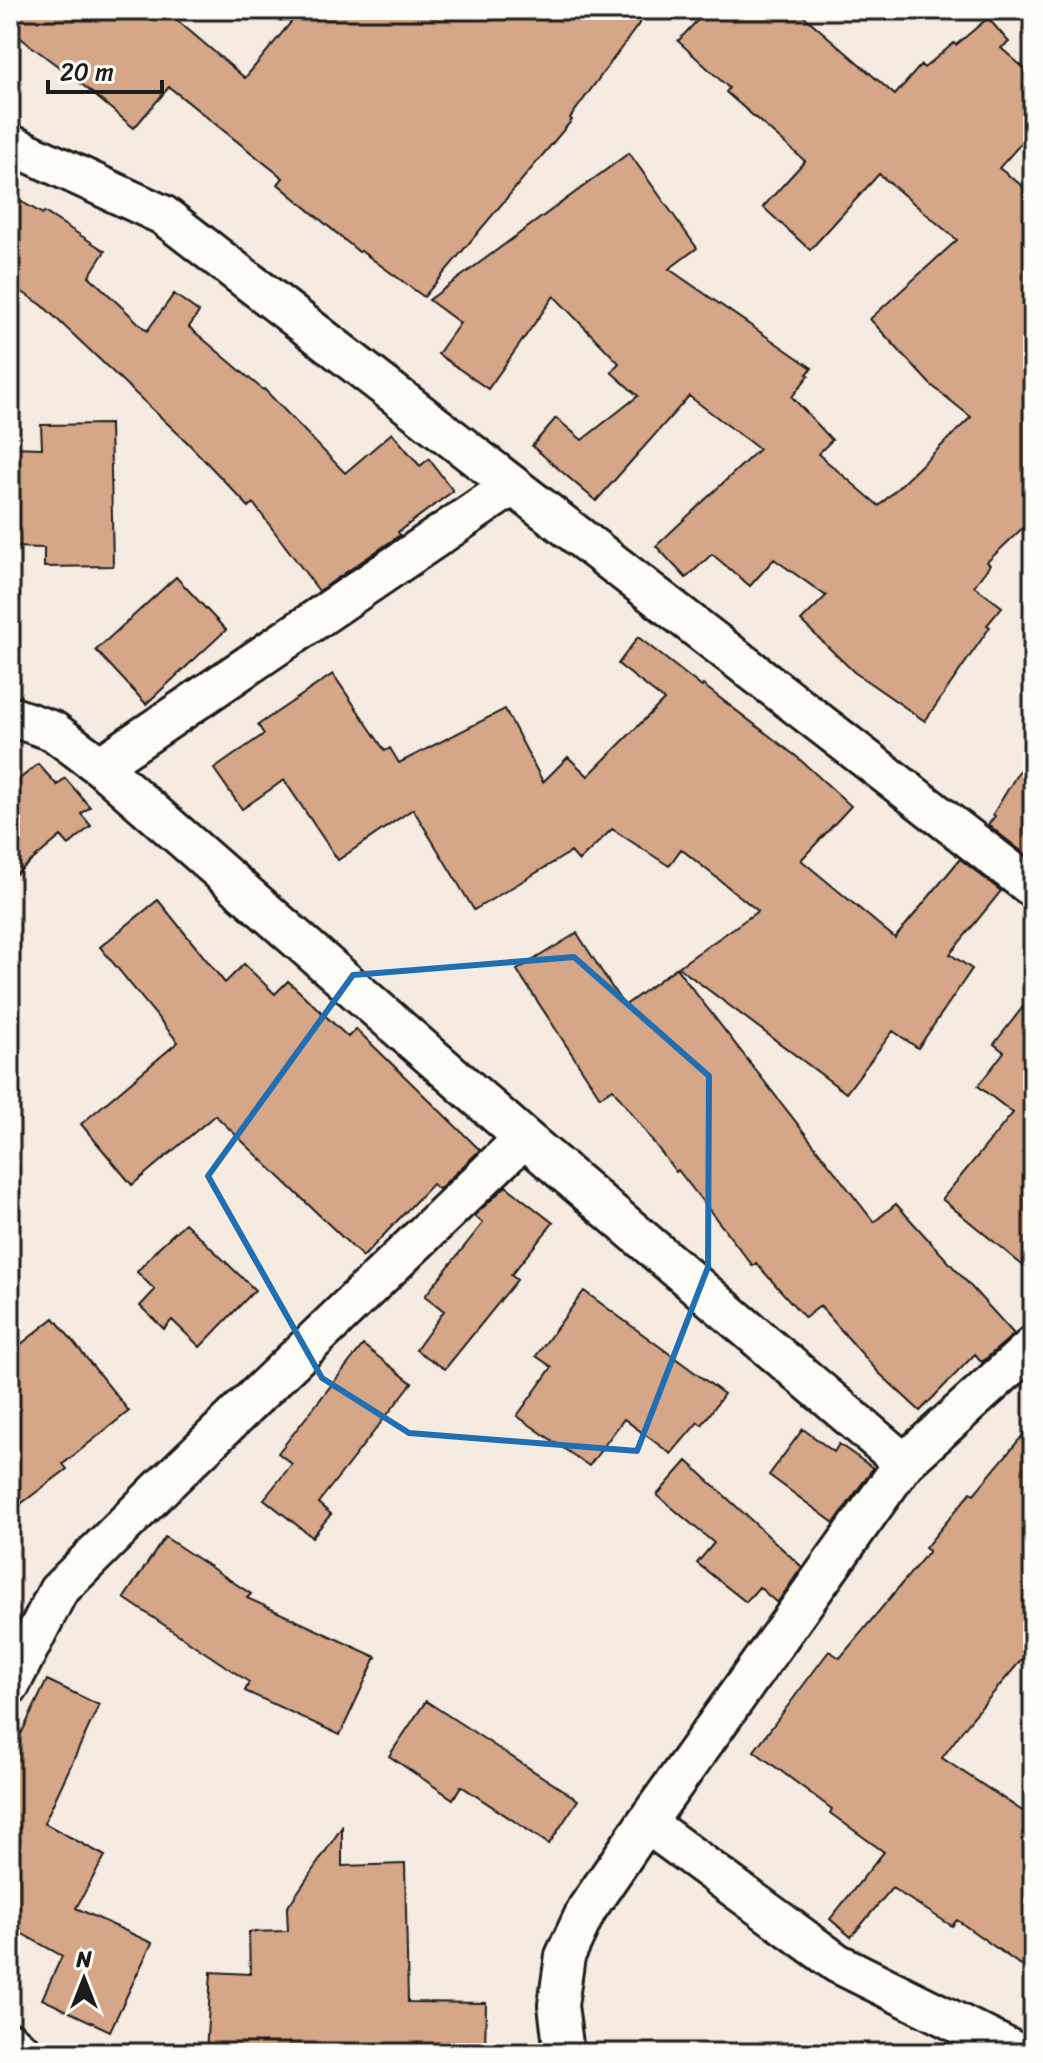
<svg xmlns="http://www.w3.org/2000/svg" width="1043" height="2063" font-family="Sriracha,sans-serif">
  <rect width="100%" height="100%" fill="#f5ebe1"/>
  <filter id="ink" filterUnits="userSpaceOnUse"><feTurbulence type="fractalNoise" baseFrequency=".0125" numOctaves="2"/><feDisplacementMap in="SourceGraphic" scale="16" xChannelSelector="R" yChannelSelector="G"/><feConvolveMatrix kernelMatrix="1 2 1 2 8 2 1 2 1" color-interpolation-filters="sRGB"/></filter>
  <g filter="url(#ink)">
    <path fill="#d6a689" stroke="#1c1c1c" stroke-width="2" d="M 10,10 L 165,10 L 245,78 L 301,10 L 649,10 L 570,118 L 572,120 L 424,297 L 361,251 L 359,252 L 278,184 L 283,178 L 169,87 L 134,128 L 60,66 L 59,67 L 10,30 Z
      M 707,10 L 797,10 L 895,95 L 921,65 L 924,68 L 954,43 L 956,45 L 988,18 L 1009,42 L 1001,48 L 1033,76 L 1033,130 L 999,168 L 1033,194 L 1033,518 L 987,562 L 990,565 L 974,586 L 1002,607 L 987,625 L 990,627 L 925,721 L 854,672 L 801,621 L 826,596 L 774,559 L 750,586 L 712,554 L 686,578 L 656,546 L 759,449 L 689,396 L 596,501 L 532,446 L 556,418 L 582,440 L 638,396 L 611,372 L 619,363 L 554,296 L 488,389 L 438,354 L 460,323 L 429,300 L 629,153 L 697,248 L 669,269 L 812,368 L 807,374 L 809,375 L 792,397 L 832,440 L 818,454 L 879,506 L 971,417 L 930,384 L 870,319 L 957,240 L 879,174 L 810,250 L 763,207 L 805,161 L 726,92 L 729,88 L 678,41 Z
      M 10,195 L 43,214 L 44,212 L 105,251 L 89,276 L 147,331 L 174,294 L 199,312 L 189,327 L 263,390 L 264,389 L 345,473 L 392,433 L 420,466 L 429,459 L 453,491 L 398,532 L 400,535 L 319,591 L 253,503 L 249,507 L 187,442 L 42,305 L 10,284 Z
      M 110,424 L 113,566 L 44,567 L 44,548 L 10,547 L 10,447 L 42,448 L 41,425 Z
      M 176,577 L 226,630 L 146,704 L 96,650 Z
      M 638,637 L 702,687 L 703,685 L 797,757 L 851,806 L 801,860 L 895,938 L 960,859 L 1001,891 L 950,954 L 972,969 L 918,1048 L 893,1031 L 846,1093 L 678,967 L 758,911 L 681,849 L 669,866 L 612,829 L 579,861 L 571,852 L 474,910 L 413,809 L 338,860 L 284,780 L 242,809 L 214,769 L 264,734 L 258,725 L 333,674 L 385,751 L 390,748 L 399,763 L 505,709 L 543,782 L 568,757 L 588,776 L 664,700 L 618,664 Z
      M 1033,748 L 1033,852 L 1029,857 L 988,825 L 995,816 L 993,814 Z
      M 38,764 L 57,785 L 65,778 L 90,807 L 81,814 L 91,826 L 69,845 L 61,836 L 10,879 L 10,787 Z
      M 158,900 L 225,983 L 244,964 L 275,994 L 288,981 L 348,1037 L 356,1029 L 480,1150 L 439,1189 L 432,1184 L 363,1257 L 215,1115 L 132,1185 L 81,1124 L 178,1042 L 100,947 Z
      M 577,933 L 624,1006 L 676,968 L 874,1222 L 896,1204 L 1014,1334 L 982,1362 L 975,1354 L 920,1411 L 878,1372 L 820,1306 L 805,1318 L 756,1263 L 753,1266 L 678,1170 L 676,1172 L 613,1089 L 600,1097 L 517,970 Z
      M 1033,994 L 1033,1274 L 942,1199 L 1013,1113 L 978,1086 L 1004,1052 L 994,1044 Z
      M 506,1186 L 553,1223 L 511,1275 L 517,1280 L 445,1369 L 416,1350 L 444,1311 L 425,1296 L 483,1223 L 474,1216 Z
      M 185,1223 L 255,1290 L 200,1347 L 172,1320 L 164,1329 L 140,1306 L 155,1290 L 137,1272 L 158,1248 Z
      M 584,1291 L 724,1394 L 702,1425 L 698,1422 L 671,1454 L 624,1419 L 589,1466 L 517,1416 L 552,1367 L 536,1356 Z
      M 54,1318 L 129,1411 L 63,1464 L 67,1469 L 10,1512 L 10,1353 Z
      M 363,1345 L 412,1383 L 318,1503 L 331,1514 L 312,1537 L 264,1499 L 292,1464 L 278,1453 Z
      M 1033,1423 L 1033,1646 L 968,1723 L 942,1758 L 1033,1818 L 1033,1974 L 957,1920 L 952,1926 L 892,1888 L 851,1937 L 830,1919 L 884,1852 L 830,1813 L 832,1809 L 754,1751 L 829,1651 L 840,1658 L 929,1551 L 925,1548 L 971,1492 L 974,1494 Z
      M 803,1429 L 834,1452 L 839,1444 L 873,1468 L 834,1523 L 769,1475 Z
      M 687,1461 L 802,1567 L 777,1603 L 759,1587 L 746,1602 L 697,1563 L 714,1543 L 657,1495 Z
      M 165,1537 L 251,1594 L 247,1598 L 376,1657 L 340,1735 L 245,1691 L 249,1682 L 124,1598 Z
      M 47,1680 L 99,1705 L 44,1823 L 105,1856 L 76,1908 L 152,1943 L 110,2031 L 42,1999 L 62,1956 L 10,1927 L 10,1757 Z
      M 426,1701 L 578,1800 L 549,1844 L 461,1786 L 453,1799 L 389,1756 Z
      M 342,1827 L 342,1866 L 405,1864 L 408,2002 L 486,2003 L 485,2053 L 206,2053 L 211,1972 L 250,1974 L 249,1932 L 288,1931 L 287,1908 Z"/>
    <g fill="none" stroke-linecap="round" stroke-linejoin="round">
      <g stroke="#1c1c1c" stroke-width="44">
        <path id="minor" d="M 10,144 L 163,215 L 1033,888
          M 10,716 L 53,731 L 100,766 L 524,1138 L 904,1463
          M 100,766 L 512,486
          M 10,1685 L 58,1591 L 163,1486 L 524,1138
          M 646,1823 L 837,1963 L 1018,2053
          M 10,2042 L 23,2053
          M 564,2053 L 558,2005 L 565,1956 L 587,1909 L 646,1823 L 904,1463 L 1033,1346"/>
      </g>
      <use href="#minor" stroke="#fdfcf7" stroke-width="38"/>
    </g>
  </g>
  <path fill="none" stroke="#1f6fb2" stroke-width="6" stroke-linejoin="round" d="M 574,957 L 709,1076 L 708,1267 L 637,1451 L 409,1433 L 322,1378 L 208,1176 L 353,975 Z"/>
  <rect width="1043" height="2063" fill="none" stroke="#fdfcf7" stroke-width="40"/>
  <rect x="20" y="20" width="1003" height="2023" fill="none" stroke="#1c1c1c" stroke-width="3" filter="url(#ink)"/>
  <g transform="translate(84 1979)" stroke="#fdfcf7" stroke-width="6" paint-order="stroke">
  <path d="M0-6L14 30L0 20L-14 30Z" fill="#1c1c1c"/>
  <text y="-12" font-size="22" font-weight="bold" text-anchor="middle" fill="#1c1c1c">N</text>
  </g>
  <path d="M48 80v12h114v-12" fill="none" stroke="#1c1c1c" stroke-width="4"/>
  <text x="60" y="80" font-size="24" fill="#1c1c1c" stroke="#fdfcf7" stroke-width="6" paint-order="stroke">20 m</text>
</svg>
